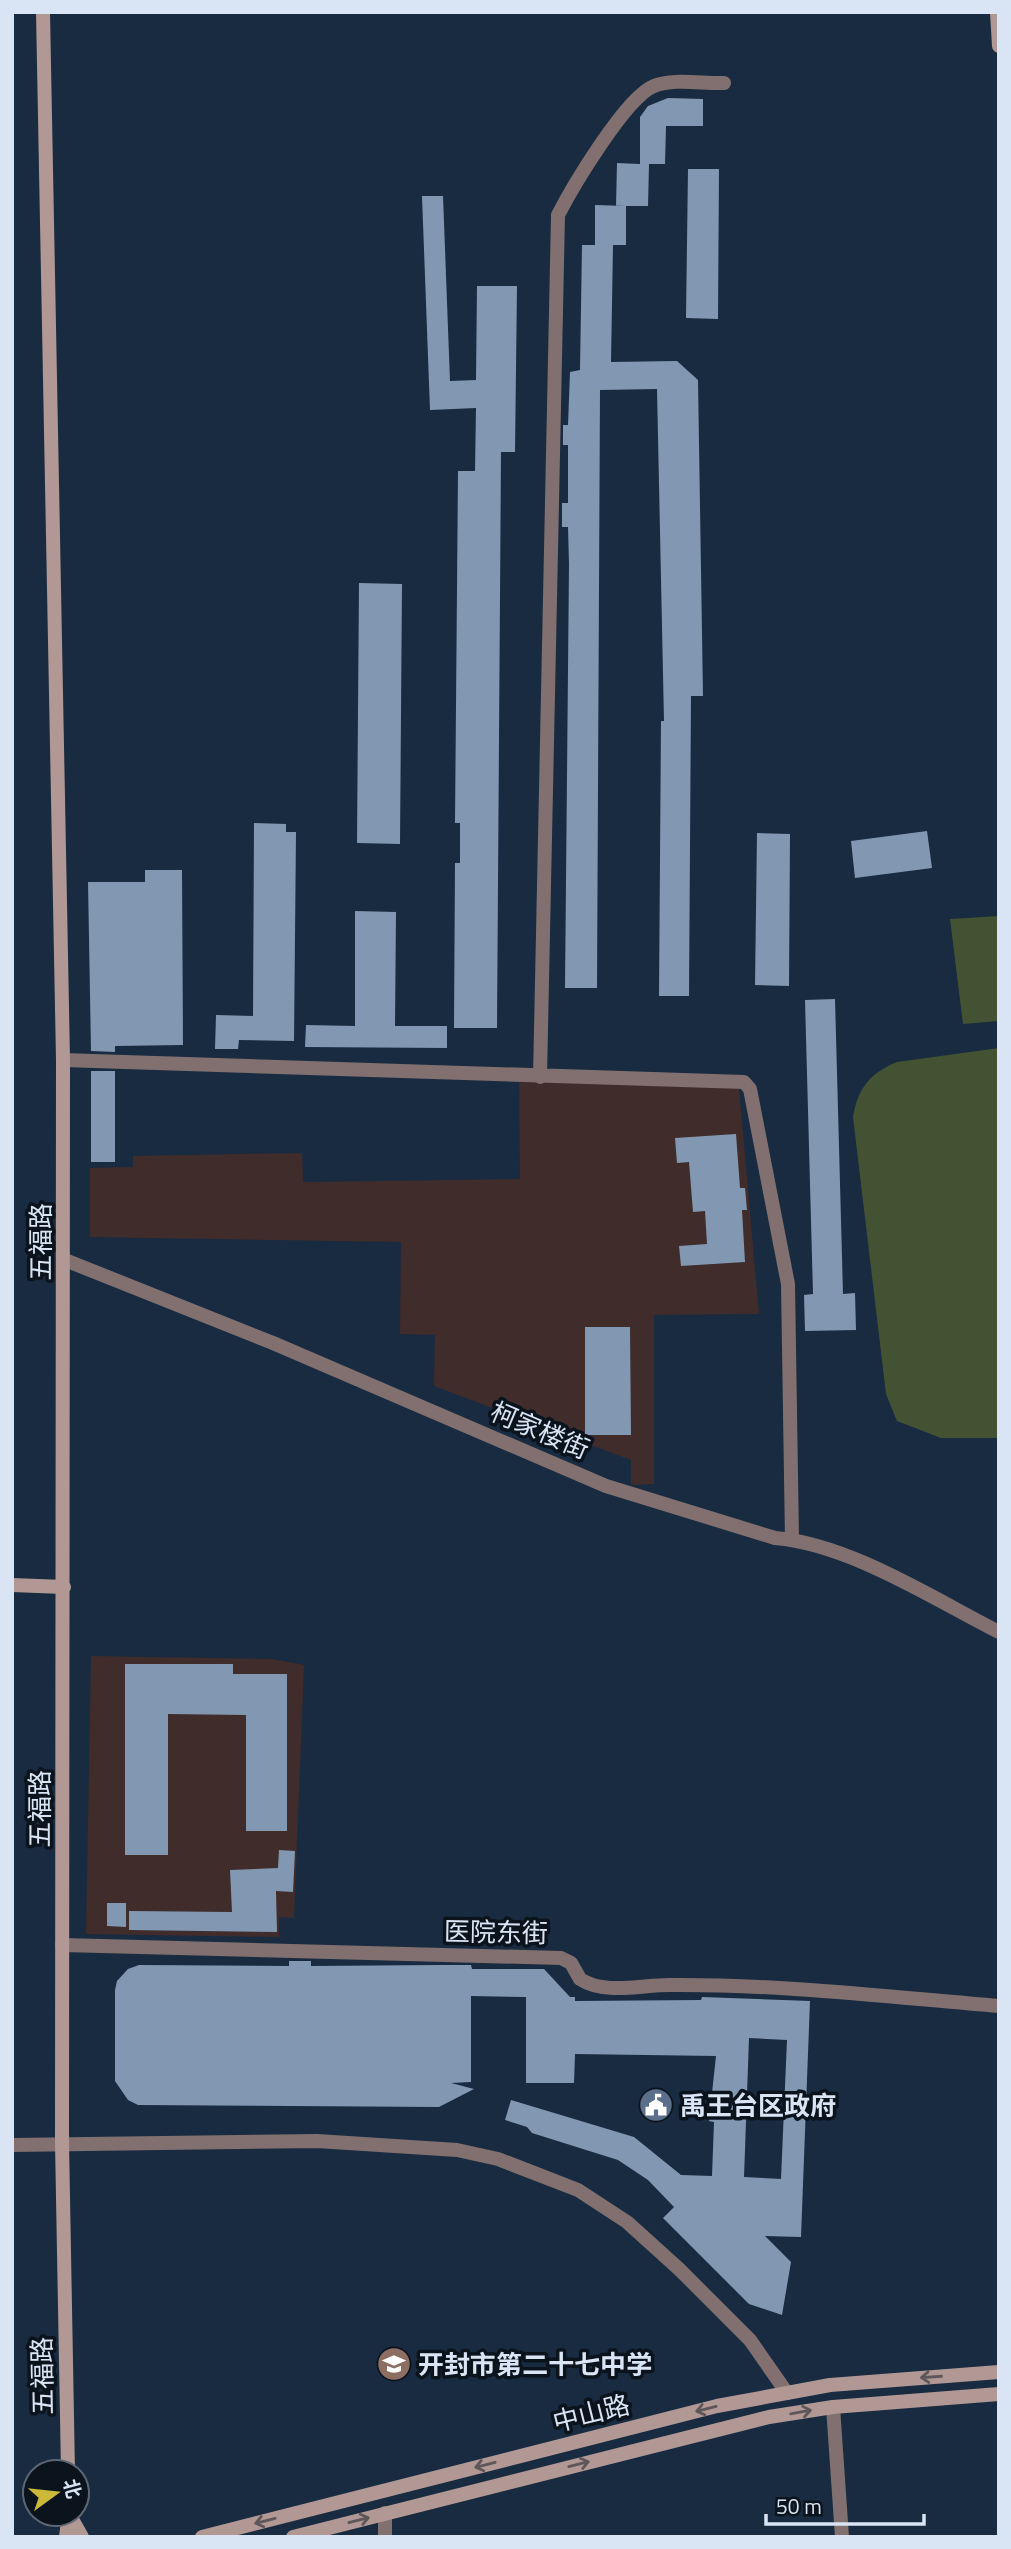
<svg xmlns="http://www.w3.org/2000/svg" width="1011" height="2549" font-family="'Titillium Web','Noto Sans SC',sans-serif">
  <rect width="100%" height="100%" fill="#192b41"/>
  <path fill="#402c2a" d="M 519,1080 L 739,1088 L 759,1314 L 654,1315 L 654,1484 L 631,1485 L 631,1460 L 434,1386 L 435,1335 L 400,1334 L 401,1242 L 90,1237 L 90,1168 L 133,1167 L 133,1156 L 302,1153 L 303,1182 L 520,1179 Z
    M 91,1656 L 272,1659 L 304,1665 L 294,1918 L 279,1917 L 279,1937 L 86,1934 Z"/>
  <path fill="#435233" d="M 999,916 L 999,1021 L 963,1024 L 950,919 Z
    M 999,1048 L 999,1438 L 941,1438 L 897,1421 L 886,1394 L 853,1117 C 858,1088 870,1073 897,1062 Z"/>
  <path fill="#8298b2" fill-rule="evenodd" d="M 668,98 L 703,99 L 703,126 L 666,126 L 665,164 L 649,164 L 648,206 L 616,206 L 617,163 L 640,164 L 640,117 L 648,106 Z
    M 688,169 L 719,169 L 718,319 L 686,318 Z
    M 422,196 L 443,196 L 450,381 L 476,380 L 477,286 L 517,286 L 515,452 L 501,452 L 497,1028 L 454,1028 L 455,863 L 460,863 L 460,823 L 455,823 L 458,471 L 475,471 L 476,408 L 430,410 Z
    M 595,205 L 626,206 L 626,245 L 613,245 L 611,362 L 677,361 L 698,380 L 703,696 L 691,696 L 689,996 L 659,996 L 661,721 L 664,721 L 657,389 L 600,390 L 597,988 L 565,988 L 569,564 L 568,527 L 562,527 L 562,503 L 568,503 L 568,445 L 563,445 L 563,425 L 568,425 L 570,372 L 580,370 L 582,245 L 595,245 Z
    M 359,583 L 402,584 L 400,844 L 357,843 Z
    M 254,823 L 286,824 L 286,832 L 296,832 L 294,1041 L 239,1040 L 238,1049 L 215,1049 L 216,1015 L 253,1016 Z
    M 927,831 L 932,868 L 855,878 L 851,841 Z
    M 757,833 L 790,834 L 789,986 L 755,985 Z
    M 145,870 L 182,870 L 183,1045 L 115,1046 L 115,1052 L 91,1051 L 88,882 L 145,882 Z
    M 355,911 L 396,912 L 395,1026 L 447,1026 L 447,1048 L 305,1047 L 306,1025 L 355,1026 Z
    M 835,999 L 843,1294 L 855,1293 L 856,1330 L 805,1331 L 804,1295 L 813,1294 L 805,1000 Z
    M 91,1071 L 115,1071 L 115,1162 L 91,1162 Z
    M 736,1134 L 740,1188 L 745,1188 L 747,1210 L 742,1210 L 745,1262 L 681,1266 L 679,1246 L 707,1244 L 705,1211 L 693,1212 L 689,1162 L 677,1163 L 675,1138 Z
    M 585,1327 L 630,1327 L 631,1435 L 585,1435 Z
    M 125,1664 L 233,1664 L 233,1674 L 287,1674 L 287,1831 L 246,1831 L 246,1715 L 168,1714 L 168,1855 L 125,1855 Z
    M 279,1850 L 295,1851 L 293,1892 L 276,1891 L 277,1932 L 129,1930 L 129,1911 L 232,1912 L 230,1870 L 278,1868 Z
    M 107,1903 L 126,1903 L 126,1927 L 107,1926 Z
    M 289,1961 L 311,1961 L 311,1966 L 441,1965 L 471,1965 L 472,1969 L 544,1969 L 570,1997 L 575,1997 L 575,2001 L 701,2000 L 702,1997 L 810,2001 L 801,2237 L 765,2236 L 791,2262 L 782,2315 L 749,2304 L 663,2218 L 674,2207 L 648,2180 L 618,2160 L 532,2133 L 527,2127 L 505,2120 L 511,2100 L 634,2137 L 681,2175 L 712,2176 L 714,2122 L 709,2121 L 716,2056 L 575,2054 L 574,2083 L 526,2083 L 526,1997 L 471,1996 L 471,2082 L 451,2083 L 474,2089 L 439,2107 L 138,2105 L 128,2100 L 115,2081 L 115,1990 L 117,1981 L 128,1969 L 139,1965 L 289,1966 ZM 749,2038 L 787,2040 L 781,2179 L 744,2177 Z"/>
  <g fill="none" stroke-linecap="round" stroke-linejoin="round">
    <path stroke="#81706f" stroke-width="14" d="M 63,1060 L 744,1082 L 750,1089 L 788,1284 L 792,1539
      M 540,1077 L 558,215 C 573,186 626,97 654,86 C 673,78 704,84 724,83
      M 65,1260 L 273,1343 L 606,1486 L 775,1538 C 849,1544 932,1598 999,1632
      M 62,1945 L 561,1958 L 571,1963 L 580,1979 C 604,1995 641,1985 669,1985 C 779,1984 890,1997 999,2006
      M 12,2145 L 317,2141 L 457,2150 L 498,2159 L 578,2190 L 627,2222 L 679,2269 L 750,2340 L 787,2393
      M 833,2407 L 842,2537
      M 385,2513 L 385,2537"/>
    <path stroke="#b29895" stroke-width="14" d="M 43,12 L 63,1060 L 62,2142 L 68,2472
      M 997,12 L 999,46
      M 12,1585 L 64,1587
      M 69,2514 L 82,2537
      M 66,2537 L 69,2514
      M 202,2537 L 717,2406 L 830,2385 L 999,2372
      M 293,2537 L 769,2417 L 833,2407 L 999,2394"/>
  </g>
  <defs><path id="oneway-shaft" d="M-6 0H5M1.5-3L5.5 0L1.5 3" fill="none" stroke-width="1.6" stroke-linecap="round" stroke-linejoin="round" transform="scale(1.75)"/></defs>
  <g stroke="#5e5659">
    <use href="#oneway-shaft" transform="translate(931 2377) rotate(176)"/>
    <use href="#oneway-shaft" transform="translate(706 2409) rotate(166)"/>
    <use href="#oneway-shaft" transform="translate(801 2412) rotate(-10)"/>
    <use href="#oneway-shaft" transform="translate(579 2464) rotate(-14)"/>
    <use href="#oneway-shaft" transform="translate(485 2465) rotate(166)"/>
    <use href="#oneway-shaft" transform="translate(359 2520) rotate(-14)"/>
    <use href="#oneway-shaft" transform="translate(265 2521) rotate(166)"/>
  </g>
  <defs>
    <g id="civic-disc" transform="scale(1.75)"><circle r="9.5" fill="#5c6f8a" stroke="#0b131d"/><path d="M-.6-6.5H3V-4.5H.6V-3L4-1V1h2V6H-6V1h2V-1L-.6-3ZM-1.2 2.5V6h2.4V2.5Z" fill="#fff"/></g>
    <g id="school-disc" transform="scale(1.75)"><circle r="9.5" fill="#8d6e63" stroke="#0b131d"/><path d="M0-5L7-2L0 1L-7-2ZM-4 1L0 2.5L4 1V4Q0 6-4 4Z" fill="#fff"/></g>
  </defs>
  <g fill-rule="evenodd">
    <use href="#civic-disc" x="656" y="2105"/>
    <use href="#school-disc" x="394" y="2364"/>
  </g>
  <g text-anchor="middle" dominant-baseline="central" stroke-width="7" stroke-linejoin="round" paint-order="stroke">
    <g font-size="26" fill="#d9e5f4" stroke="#0b131d">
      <text transform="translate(40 1242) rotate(-90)">五福路</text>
      <text transform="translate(540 1430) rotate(23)">柯家楼街</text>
      <text transform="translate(39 1809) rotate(-90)">五福路</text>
      <text transform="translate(496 1932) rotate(1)">医院东街</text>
      <text transform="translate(42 2376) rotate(-91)">五福路</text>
      <text transform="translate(591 2413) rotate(-14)">中山路</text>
    </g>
    <g font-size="26" font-weight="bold" fill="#d9e5f4" stroke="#0b131d" text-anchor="start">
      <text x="680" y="2105">禹王台区政府</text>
      <text x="418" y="2364">开封市第二十七中学</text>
    </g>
  </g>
  <rect width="1011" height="2549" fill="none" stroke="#d9e5f4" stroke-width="28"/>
  <g transform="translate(56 2493) rotate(75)"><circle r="33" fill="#0b131d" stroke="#5d6773" stroke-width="2"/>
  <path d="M0-5L12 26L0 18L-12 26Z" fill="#ccb939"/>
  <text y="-10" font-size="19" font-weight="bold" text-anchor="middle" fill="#d9e5f4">北</text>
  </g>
  <path d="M766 2514v10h158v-10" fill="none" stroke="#d9e5f4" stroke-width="3.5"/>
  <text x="776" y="2514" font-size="21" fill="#d9e5f4" stroke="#0b131d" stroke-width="5" paint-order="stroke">50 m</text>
</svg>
